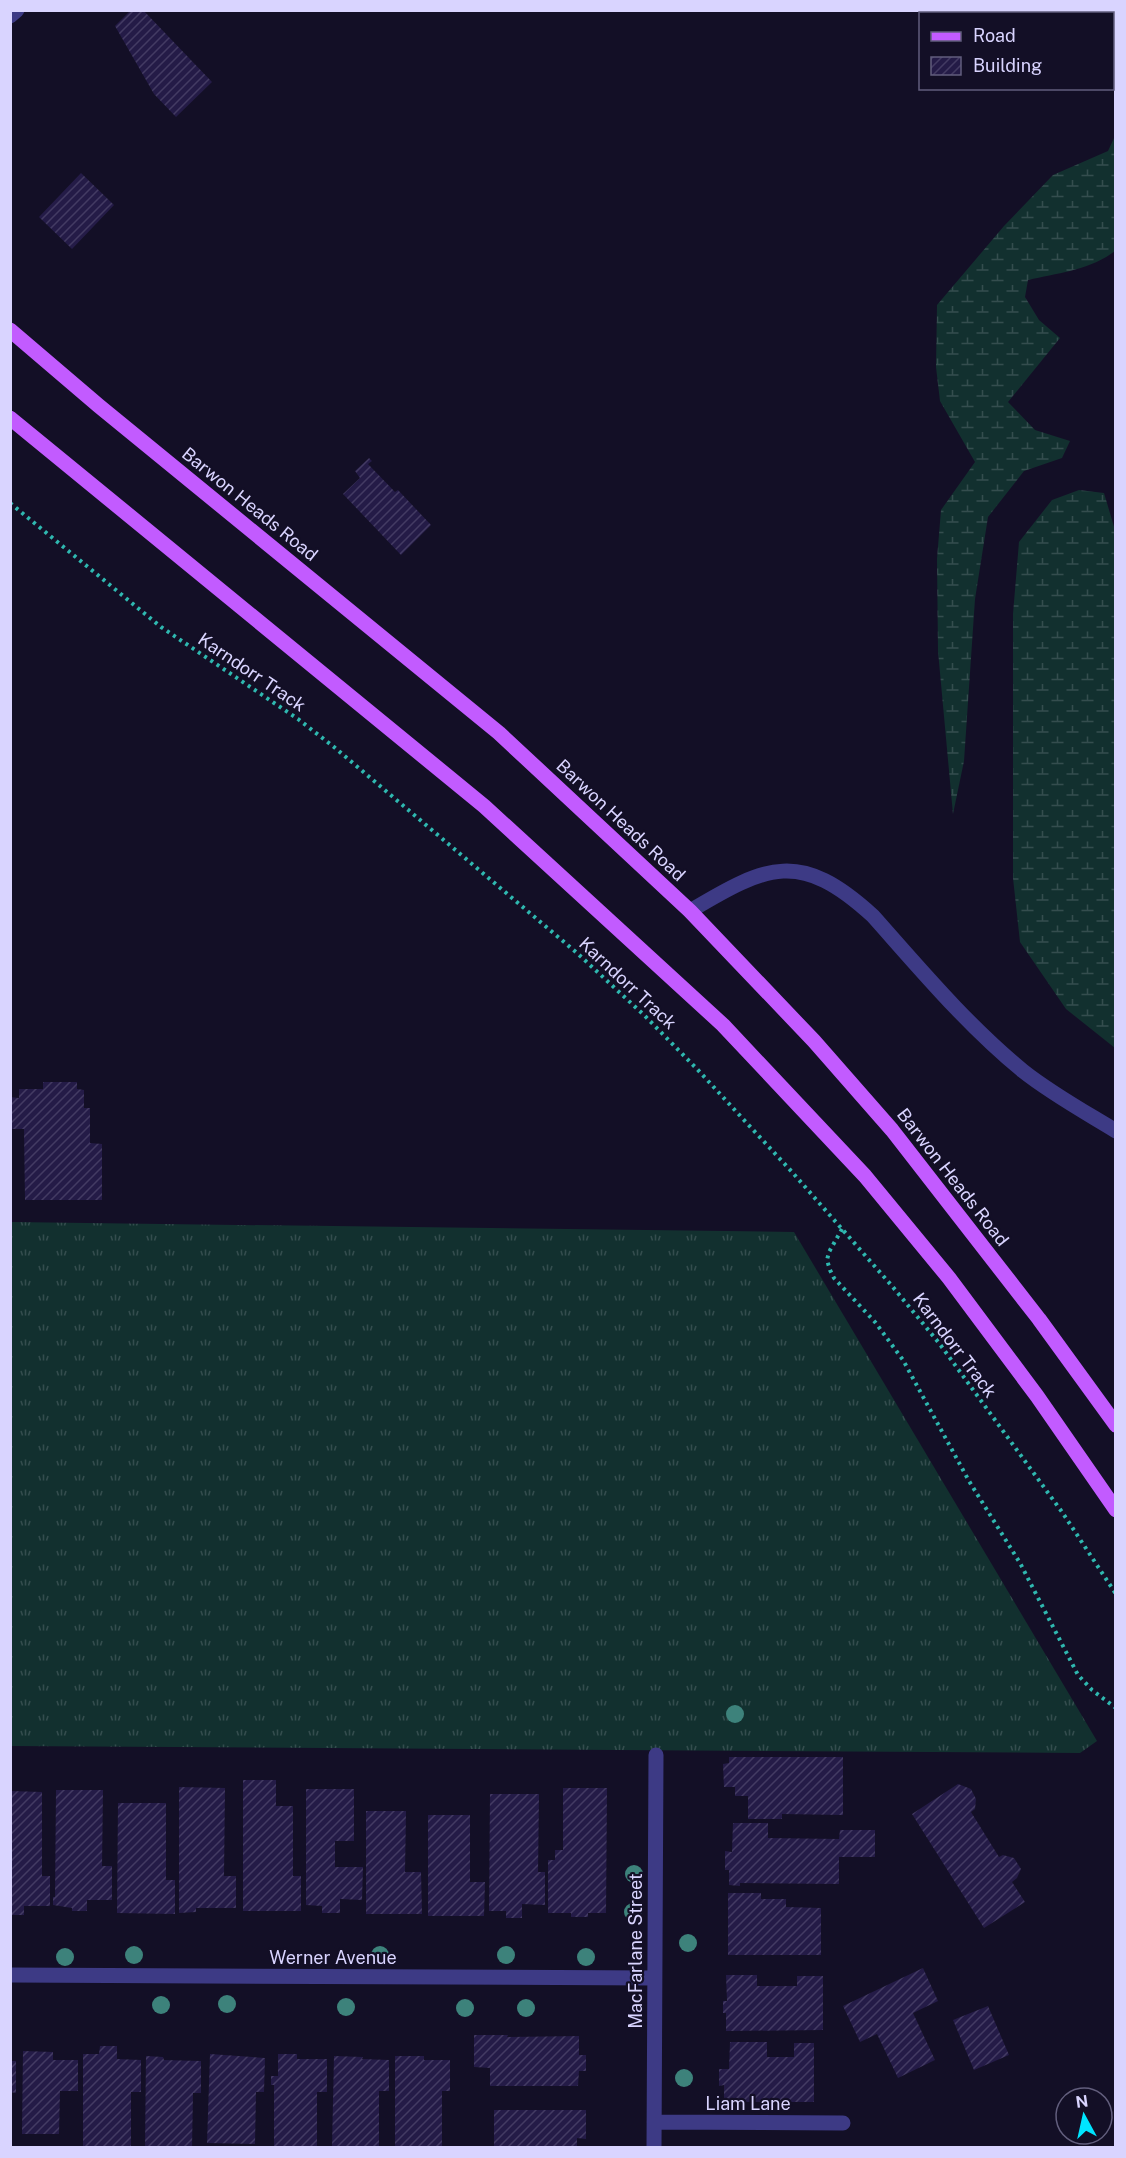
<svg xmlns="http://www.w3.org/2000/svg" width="1126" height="2158" font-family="'Public Sans',sans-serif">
  <defs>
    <pattern id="grass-tufts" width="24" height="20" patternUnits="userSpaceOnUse" patternTransform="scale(1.5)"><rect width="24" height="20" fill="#12302f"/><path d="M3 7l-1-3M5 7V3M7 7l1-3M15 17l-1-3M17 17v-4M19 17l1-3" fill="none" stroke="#344d4e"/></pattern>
    <pattern id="wetland-marsh" width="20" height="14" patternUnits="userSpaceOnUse" patternTransform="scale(1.5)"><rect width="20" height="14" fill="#12302f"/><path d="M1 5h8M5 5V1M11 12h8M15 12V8" fill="none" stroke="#344d4e"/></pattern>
    <pattern id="building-hatch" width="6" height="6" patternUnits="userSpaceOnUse" patternTransform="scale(1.5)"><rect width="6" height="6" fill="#241b47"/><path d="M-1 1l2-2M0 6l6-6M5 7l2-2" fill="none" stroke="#433b63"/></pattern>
  </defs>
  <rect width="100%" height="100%" fill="#130f26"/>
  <path fill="url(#grass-tufts)" d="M 11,1222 L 794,1232 L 1097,1741 L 1080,1753 L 11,1746 Z"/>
  <path fill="url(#wetland-marsh)" d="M 1115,136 L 1115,251 C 1090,270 1058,273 1028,280 L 1025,297 L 1039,320 L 1060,338 L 1008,402 L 1035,430 L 1070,441 L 1062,458 L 1024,471 L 988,517 L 975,599 L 964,761 L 953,814 L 938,651 L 937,559 L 941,510 L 975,462 L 940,401 L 936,367 L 937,305 L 1004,226 L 1053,175 L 1108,151 Z
    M 1079,490 L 1104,493 L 1115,530 L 1115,1048 L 1066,1009 L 1020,942 L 1013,878 L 1013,614 L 1019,542 L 1052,500 Z"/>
  <path fill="url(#building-hatch)" d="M 131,10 L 143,10 L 212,82 L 176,117 L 154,94 L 115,26 Z
    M 81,173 L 114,205 L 72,249 L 39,217 Z
    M 369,458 L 372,461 L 368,464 L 395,492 L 398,490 L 431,525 L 401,555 L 343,494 L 360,478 L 355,471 Z
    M 43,1082 L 77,1082 L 77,1089 L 84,1090 L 84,1108 L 90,1108 L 90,1143 L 102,1144 L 102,1200 L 25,1200 L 24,1129 L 10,1129 L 10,1097 L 19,1098 L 19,1089 L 43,1089 Z
    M 729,1757 L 843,1757 L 843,1815 L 782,1814 L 782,1819 L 748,1819 L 748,1796 L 735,1796 L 735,1787 L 724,1787 L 723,1764 L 729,1763 Z
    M 243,1780 L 276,1780 L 276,1806 L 293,1806 L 293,1876 L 301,1876 L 301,1911 L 243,1911 Z
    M 958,1784 L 971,1789 L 976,1799 L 975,1809 L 971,1812 L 999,1857 L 1003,1855 L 1014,1858 L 1021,1869 L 1017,1878 L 1012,1882 L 1025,1902 L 984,1928 L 912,1814 Z
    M 179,1787 L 225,1788 L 224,1876 L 236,1876 L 236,1908 L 196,1908 L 196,1912 L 179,1913 Z
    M 563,1788 L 607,1788 L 606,1913 L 588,1913 L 588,1917 L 571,1917 L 571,1913 L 548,1913 L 548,1860 L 555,1860 L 555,1850 L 563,1850 Z
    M 306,1789 L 354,1789 L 354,1841 L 335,1841 L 335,1867 L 363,1867 L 362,1900 L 340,1899 L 340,1913 L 322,1913 L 322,1906 L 306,1905 Z
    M 56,1790 L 103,1790 L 102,1866 L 112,1866 L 112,1900 L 87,1900 L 87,1911 L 72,1911 L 72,1908 L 53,1905 L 53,1897 L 55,1897 Z
    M 10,1791 L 42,1792 L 42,1876 L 50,1876 L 50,1906 L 24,1906 L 24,1915 L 10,1915 Z
    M 490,1794 L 539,1794 L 538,1872 L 545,1872 L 545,1905 L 522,1904 L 522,1918 L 506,1918 L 506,1911 L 489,1911 Z
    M 118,1803 L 166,1803 L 166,1880 L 175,1880 L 175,1914 L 117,1913 Z
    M 366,1811 L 406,1811 L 405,1872 L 421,1872 L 422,1914 L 366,1914 Z
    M 428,1815 L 470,1815 L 470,1882 L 485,1882 L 484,1916 L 428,1916 Z
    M 733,1823 L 768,1823 L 768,1838 L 839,1839 L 840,1830 L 875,1830 L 875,1857 L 839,1857 L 839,1884 L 740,1883 L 740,1886 L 729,1885 L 729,1870 L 725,1870 L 725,1851 L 732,1852 Z
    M 728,1893 L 761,1893 L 761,1899 L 786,1899 L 786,1907 L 821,1908 L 821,1955 L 728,1955 Z
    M 923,1968 L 938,2001 L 913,2013 L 935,2060 L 898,2078 L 877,2034 L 860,2042 L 843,2006 Z
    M 726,1975 L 757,1975 L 757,1986 L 797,1986 L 797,1976 L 823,1976 L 823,2030 L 726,2031 L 726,2013 L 723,2013 L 723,2001 L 727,2001 Z
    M 988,2006 L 1009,2055 L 974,2070 L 953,2020 Z
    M 474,2035 L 508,2035 L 507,2037 L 579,2036 L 579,2055 L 586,2055 L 586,2071 L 579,2071 L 578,2086 L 490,2086 L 490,2068 L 474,2067 Z
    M 730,2042 L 767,2042 L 767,2057 L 794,2057 L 794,2043 L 814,2043 L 814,2102 L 724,2102 L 724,2085 L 719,2086 L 719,2069 L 729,2069 Z
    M 100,2046 L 117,2046 L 117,2059 L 141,2060 L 141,2092 L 131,2092 L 131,2148 L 83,2148 L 83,2054 L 99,2054 Z
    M 23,2051 L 53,2052 L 53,2060 L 78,2060 L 78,2091 L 60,2091 L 59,2134 L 22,2134 Z
    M 210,2054 L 265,2058 L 264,2092 L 256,2092 L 255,2144 L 207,2143 Z
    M 278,2054 L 297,2054 L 297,2059 L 327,2059 L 327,2092 L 317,2092 L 317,2148 L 274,2148 L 274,2085 L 271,2085 L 271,2076 L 278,2076 Z
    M 146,2056 L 163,2057 L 164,2060 L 201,2061 L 201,2093 L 193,2093 L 192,2148 L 145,2148 Z
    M 334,2056 L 363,2057 L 362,2059 L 389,2060 L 389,2091 L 379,2091 L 379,2148 L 332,2148 Z
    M 395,2056 L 424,2056 L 424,2060 L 450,2060 L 450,2091 L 442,2091 L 442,2148 L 395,2148 Z
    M 10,2061 L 16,2061 L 16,2093 L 10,2092 Z
    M 494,2110 L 586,2110 L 586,2139 L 577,2138 L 577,2148 L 494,2148 Z"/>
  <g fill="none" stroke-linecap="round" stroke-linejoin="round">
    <path stroke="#2fb8b0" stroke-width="4" stroke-dasharray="3 4.5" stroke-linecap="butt" d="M 10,503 L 161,627 L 298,719 L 334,747 L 577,953 L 645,1016 L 697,1069 L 792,1172 L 892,1286 L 939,1343 L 1062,1512 L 1116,1594
      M 842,1229 L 829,1252 L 827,1260 L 830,1270 L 834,1278 L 875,1322 L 903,1360 L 969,1481 L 1020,1563 L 1078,1675 L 1092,1690 L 1116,1708"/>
    <path stroke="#3d3a85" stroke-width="15" d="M 690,911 C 767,865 800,849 873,916 C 921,970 967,1025 1023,1071 C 1052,1094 1085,1112 1116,1131"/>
    <path stroke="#3d3a85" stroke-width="15" d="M 10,16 L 17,10
      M 10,1975 L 654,1978
      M 654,2122 L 843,2123
      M 654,2148 L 656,1755"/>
    <path stroke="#c25bff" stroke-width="15" d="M 10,330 L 99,406 L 499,733 L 690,911 L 814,1041 L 892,1130 L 1039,1319 L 1116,1425
      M 10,418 L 484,806 L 723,1025 L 865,1176 L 949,1278 L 1037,1396 L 1116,1510"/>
  </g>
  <g fill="#3d827b">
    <circle cx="735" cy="1714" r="9"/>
    <circle cx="634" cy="1874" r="9"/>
    <circle cx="633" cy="1912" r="9"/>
    <circle cx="688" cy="1943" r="9"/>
    <circle cx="134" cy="1955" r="9"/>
    <circle cx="380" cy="1955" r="9"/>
    <circle cx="506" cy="1955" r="9"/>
    <circle cx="65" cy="1957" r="9"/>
    <circle cx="586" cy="1957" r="9"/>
    <circle cx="227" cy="2004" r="9"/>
    <circle cx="161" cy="2005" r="9"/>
    <circle cx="346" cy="2007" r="9"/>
    <circle cx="465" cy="2008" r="9"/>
    <circle cx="526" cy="2008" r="9"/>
    <circle cx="684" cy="2078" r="9"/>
  </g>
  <g text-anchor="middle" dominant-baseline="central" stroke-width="4.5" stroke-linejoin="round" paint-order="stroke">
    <g font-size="18" fill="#d9d4ff" stroke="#130f26">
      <text transform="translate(250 504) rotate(39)">Barwon Heads Road</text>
      <text transform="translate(252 672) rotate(34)">Karndorr Track</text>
      <text transform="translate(621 820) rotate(43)">Barwon Heads Road</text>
      <text transform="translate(628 983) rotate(43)">Karndorr Track</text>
      <text transform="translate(953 1177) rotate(52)">Barwon Heads Road</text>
      <text transform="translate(955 1345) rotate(53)">Karndorr Track</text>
      <text transform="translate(635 1951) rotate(-90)">MacFarlane Street</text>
      <text x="333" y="1957">Werner Avenue</text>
      <text x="748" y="2103">Liam Lane</text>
    </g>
  </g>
  <rect width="1126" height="2158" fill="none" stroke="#d9d4ff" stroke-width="24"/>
  <rect x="919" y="12" width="195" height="78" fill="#130f26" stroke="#625e7d" stroke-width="1.5"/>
  <rect x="931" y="32" width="30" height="9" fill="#c25bff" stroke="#625e7d" stroke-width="1.5"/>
  <text x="973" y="42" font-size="18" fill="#d9d4ff">Road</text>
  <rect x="931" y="57" width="30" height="18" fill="url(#building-hatch)" stroke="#625e7d" stroke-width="1.5"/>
  <text x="973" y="72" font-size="18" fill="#d9d4ff">Building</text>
  <g transform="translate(1084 2116) rotate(352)"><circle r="28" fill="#130f26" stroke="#625e7d" stroke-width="1.5"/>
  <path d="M0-4.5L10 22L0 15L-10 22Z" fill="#00e5ff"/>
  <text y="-9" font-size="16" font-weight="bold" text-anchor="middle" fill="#d9d4ff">N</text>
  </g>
</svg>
